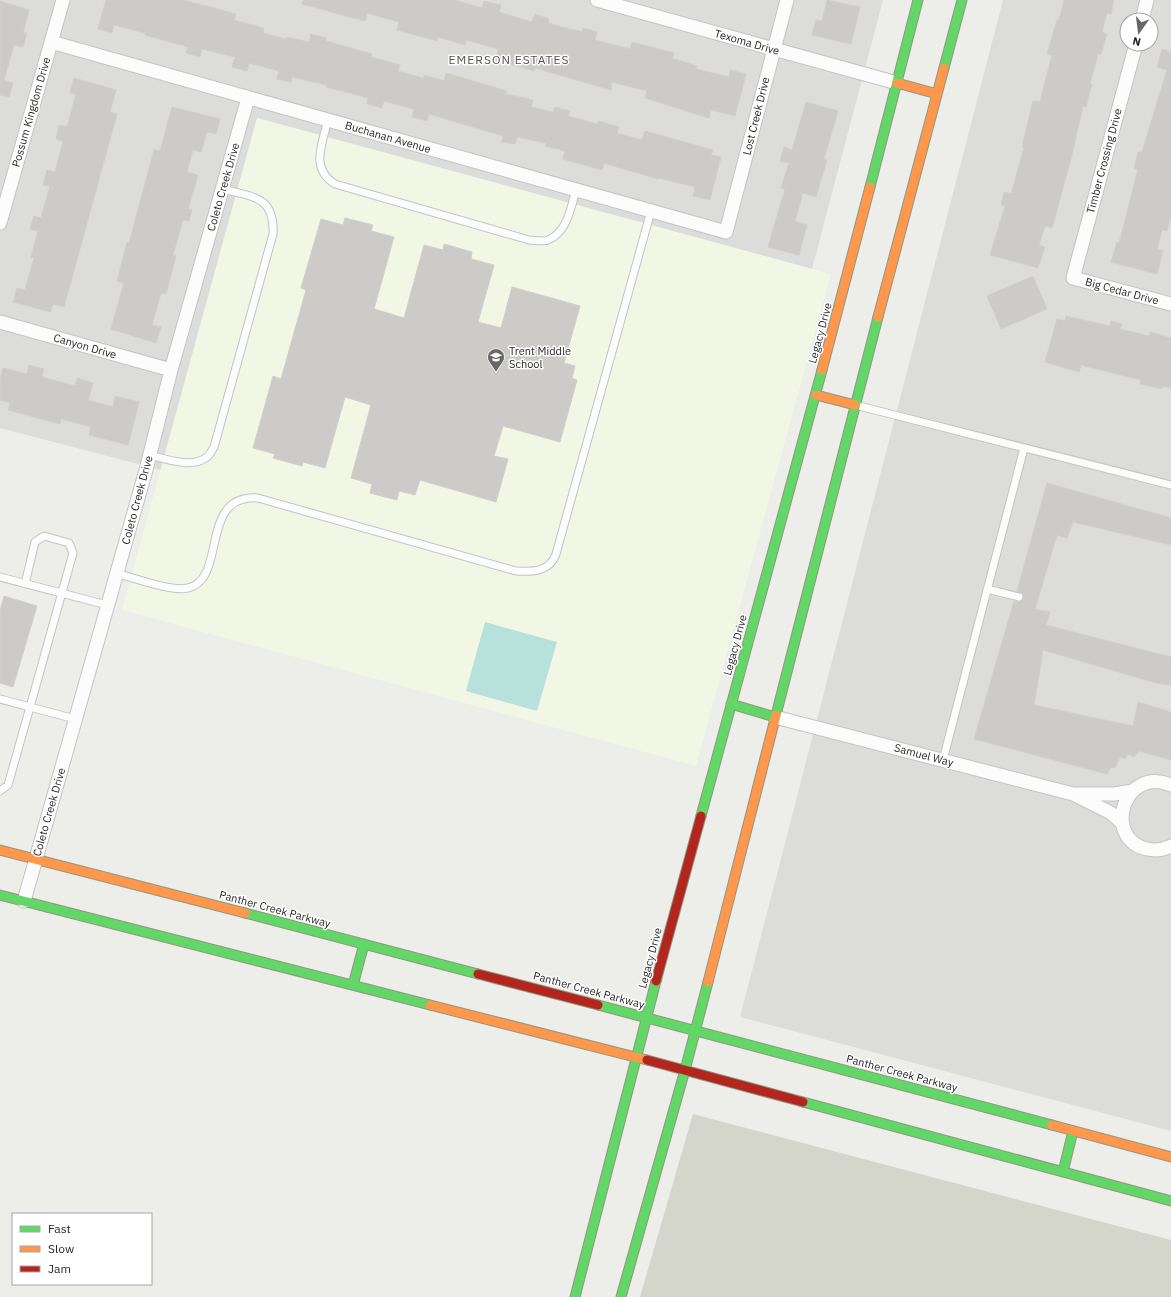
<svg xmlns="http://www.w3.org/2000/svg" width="1171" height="1297" font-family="'IBM Plex Sans',sans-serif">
  <rect width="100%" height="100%" fill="#edede9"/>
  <path fill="#dcdcda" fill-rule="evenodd" d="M 0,0 L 883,0 L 812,269 L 257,118 L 161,470 L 0,428 Z
    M 1003,0 L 1171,0 L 1171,1131 L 740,1017 ZM 1127,20 L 1151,20 L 1151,44 L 1127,44 Z"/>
  <path fill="#f2f6e5" d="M 257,118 L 831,274 L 696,766 L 122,610 Z"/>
  <path fill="#d4d6cb" d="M 693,1114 L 1171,1240 L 1171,1297 L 640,1297 Z"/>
  <path fill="#b7e1db" d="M 485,622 L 557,642 L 537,711 L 466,691 Z"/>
  <path fill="#cccbc8" stroke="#d0cfca" d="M 106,0 L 184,0 L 236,14 L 234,20 L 264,28 L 263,33 L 286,39 L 287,37 L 309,42 L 311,34 L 326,38 L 326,41 L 372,54 L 371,57 L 400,65 L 398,71 L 423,78 L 424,75 L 444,81 L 446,73 L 507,91 L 506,94 L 533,100 L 531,107 L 553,112 L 555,107 L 570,111 L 568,116 L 597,124 L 598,121 L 619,127 L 617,133 L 642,140 L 645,131 L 713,150 L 711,155 L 721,157 L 710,200 L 693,196 L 695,187 L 659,178 L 658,179 L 604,163 L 602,170 L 563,159 L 565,151 L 545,146 L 546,143 L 517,137 L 515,144 L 502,142 L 503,136 L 429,114 L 427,121 L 412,117 L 414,109 L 384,101 L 382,108 L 367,104 L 368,98 L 326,87 L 326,85 L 292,77 L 291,82 L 277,79 L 279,71 L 249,63 L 247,71 L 232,67 L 235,57 L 202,49 L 200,57 L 186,53 L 188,47 L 145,35 L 145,33 L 114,25 L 112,33 L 98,29 Z
    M 303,0 L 455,0 L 482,8 L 484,1 L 501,5 L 499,12 L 532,22 L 535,14 L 549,19 L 548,23 L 582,32 L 583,28 L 597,32 L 595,40 L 630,49 L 632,42 L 674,53 L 672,58 L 697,66 L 696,69 L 729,77 L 730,70 L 746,74 L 735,116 L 711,110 L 709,118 L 645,98 L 647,91 L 612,82 L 611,90 L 535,68 L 534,71 L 495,60 L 498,49 L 466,40 L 465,45 L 438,37 L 437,41 L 397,30 L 399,22 L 367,13 L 365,21 L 302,4 Z
    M 827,0 L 860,7 L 851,44 L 812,35 L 816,20 L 822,21 Z
    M 1064,0 L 1114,0 L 1111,14 L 1107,13 L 1102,32 L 1107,34 L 1101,54 L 1098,54 L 1090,84 L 1092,84 L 1086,107 L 1083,106 L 1072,155 L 1052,228 L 1045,226 L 1039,245 L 1045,247 L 1038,268 L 990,255 L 1005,206 L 1001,205 L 1004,192 L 1011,194 L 1024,148 L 1022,147 L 1033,101 L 1040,102 L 1052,55 L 1047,54 L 1057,20 L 1059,20 Z
    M 0,1 L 29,10 L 23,32 L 27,33 L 23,47 L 14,45 L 4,80 L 13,83 L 9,97 L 0,95 Z
    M 1162,49 L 1171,52 L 1171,218 L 1167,231 L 1162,230 L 1157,249 L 1163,251 L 1157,274 L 1111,262 L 1117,242 L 1119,243 L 1138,169 L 1134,168 L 1138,152 L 1142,152 L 1167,70 L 1157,67 Z
    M 74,78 L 116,90 L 110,112 L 117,114 L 64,307 L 53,304 L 51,312 L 13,302 L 17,288 L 25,290 L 34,258 L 31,257 L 38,231 L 30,229 L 34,216 L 41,218 L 50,186 L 43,185 L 47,170 L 55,172 L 63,141 L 56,139 L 59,125 L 67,127 L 76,94 L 70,93 Z
    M 806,102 L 838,111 L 824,159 L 827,160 L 816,197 L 803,193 L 795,221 L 807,225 L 799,255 L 768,247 L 785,189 L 781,188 L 789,163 L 780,161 L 784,147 L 792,150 Z
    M 172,107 L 220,119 L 216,134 L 207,132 L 201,152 L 193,150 L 187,172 L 198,175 L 188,209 L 192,210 L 189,221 L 183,220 L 173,255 L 176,256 L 166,294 L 161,293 L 152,325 L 161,327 L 156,343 L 111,329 L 124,283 L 117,281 L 127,242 L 129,243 L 154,150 L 160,151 Z
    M 345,218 L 373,225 L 371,231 L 394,237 L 374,309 L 404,318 L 424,245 L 443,250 L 444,244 L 472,252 L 471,259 L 494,265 L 478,322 L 501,328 L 512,287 L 580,306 L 564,363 L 575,366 L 572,378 L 577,380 L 560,442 L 503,426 L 494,456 L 508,459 L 496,502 L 420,480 L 415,495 L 399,491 L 397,500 L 370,493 L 372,484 L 351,478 L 371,405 L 345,397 L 325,468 L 303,462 L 302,466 L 273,458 L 275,454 L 253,448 L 273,376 L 281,379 L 306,290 L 301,288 L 321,219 L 343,225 Z
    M 1033,276 L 1047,309 L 1001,329 L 987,296 Z
    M 1066,316 L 1110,326 L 1111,321 L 1122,324 L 1120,329 L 1149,336 L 1150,332 L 1171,338 L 1171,388 L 1163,386 L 1162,389 L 1140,384 L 1141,380 L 1081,365 L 1079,372 L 1045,362 L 1057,319 L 1065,321 Z
    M 29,365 L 44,369 L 42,377 L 75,386 L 77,378 L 93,383 L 88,400 L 113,407 L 115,396 L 139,402 L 128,445 L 89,435 L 91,427 L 61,419 L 60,424 L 8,410 L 10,403 L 0,400 L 0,380 L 3,368 L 27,374 Z
    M 1047,483 L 1171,518 L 1171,545 L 1073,522 L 1067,538 L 1057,535 L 1035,609 L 1050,612 L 1046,625 L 1171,657 L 1171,685 L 1160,684 L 1043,650 L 1034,705 L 1133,726 L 1138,702 L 1171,712 L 1171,760 L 1139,751 L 1134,757 L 1128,754 L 1125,759 L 1120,757 L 1115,768 L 1111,767 L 1107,774 L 974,739 L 1014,601 L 1020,602 L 1024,599 L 1023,594 L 1017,591 Z
    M 4,596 L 37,606 L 13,687 L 0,683 L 0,611 Z"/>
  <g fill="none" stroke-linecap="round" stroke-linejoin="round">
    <g stroke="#c4c4c2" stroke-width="9">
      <path id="lane" d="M 328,120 C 322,144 310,169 335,184 L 529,240 C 535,240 543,242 548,240 C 567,233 571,207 576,190
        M 855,405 L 1171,485
        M 149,455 C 166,459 192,469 207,457 C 210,455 212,450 214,447 L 273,234 C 275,196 253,197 222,189
        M 116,573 C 134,578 172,592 188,588 C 228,579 198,494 258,498 L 516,571 C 532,572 550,572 556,554 L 651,211
        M 0,577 L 107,605
        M 987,589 L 1019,597
        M 0,699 L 30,707 L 73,553 L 69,543 L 44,536 L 35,542 L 25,584
        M 943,760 L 1024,448
        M 0,791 L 8,785 L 30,707 L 75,719"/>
    </g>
    <g stroke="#c4c4c2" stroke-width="15">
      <path id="street" d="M 597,0 L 897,83
        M 1142,20 L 1147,0
        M 51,42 L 726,232 L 787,0
        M 1136,44 L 1073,278 L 1171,304
        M 0,223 L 63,0
        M 0,322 L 171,370
        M 775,717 L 1073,794 L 1111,813 L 1122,823
        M 1171,785 C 1123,765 1102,839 1147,849 C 1156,851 1163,850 1171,846
        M 1076,794 L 1114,794 L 1133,791
        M 24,901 L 146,470 L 171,370 L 248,98"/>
    </g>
    <g stroke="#909782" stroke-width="11">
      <path id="fast" d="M 944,68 L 962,0
        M 870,187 L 918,0
        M 731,704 L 775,717
        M 776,715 L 878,317
        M 701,816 L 822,370
        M 0,895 L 430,1005
        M 245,913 L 478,974
        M 353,985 L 364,944
        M 598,1005 L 1052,1125
        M 803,1102 L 1171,1201
        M 1063,1172 L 1073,1131
        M 575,1297 L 656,981
        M 621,1297 L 685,1070 L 708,982"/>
    </g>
    <g stroke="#909782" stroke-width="11">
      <path id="slow" d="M 897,83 L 937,94
        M 878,317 L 944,68
        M 822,370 L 870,187
        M 816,395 L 855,405
        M 0,850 L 245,913
        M 708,982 L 776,715
        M 430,1005 L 647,1060
        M 1052,1125 L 1171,1157"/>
    </g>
    <g stroke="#909782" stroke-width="11">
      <path id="jam" d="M 478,974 L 598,1005
        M 656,981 L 701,816
        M 647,1060 L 803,1102"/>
    </g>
    <use href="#lane" stroke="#fcfcfc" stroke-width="7"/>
    <use href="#street" stroke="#fcfcfc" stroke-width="13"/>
    <use href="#fast" stroke="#63d668" stroke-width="9"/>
    <use href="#slow" stroke="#ff974d" stroke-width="9"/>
    <use href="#jam" stroke="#b3261e" stroke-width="9"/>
  </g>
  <defs>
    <g id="school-pin" transform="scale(0.9)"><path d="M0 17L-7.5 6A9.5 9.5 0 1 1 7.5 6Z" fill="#676766" stroke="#fff"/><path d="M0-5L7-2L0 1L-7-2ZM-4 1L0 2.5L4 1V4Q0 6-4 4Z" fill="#fff"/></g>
  </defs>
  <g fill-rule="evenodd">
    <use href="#school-pin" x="496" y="357"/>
  </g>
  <g text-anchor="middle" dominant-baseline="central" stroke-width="3" stroke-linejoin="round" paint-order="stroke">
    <g font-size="11" fill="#1f1f1f" stroke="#fff">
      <text transform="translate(747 42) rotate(16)">Texoma Drive</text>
      <text transform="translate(31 112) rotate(-74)">Possum Kingdom Drive</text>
      <text transform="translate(756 116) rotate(-76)">Lost Creek Drive</text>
      <text transform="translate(388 137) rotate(16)">Buchanan Avenue</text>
      <text transform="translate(1104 161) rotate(-75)">Timber Crossing Drive</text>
      <text transform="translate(223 187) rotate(-74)">Coleto Creek Drive</text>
      <text transform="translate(1122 291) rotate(15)">Big Cedar Drive</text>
      <text transform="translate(820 333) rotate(-75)">Legacy Drive</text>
      <text transform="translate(85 346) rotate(16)">Canyon Drive</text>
      <text transform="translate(137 500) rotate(-75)">Coleto Creek Drive</text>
      <text transform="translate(735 645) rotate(-75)">Legacy Drive</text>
      <text transform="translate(924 755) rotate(15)">Samuel Way</text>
      <text transform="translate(49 812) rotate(-74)">Coleto Creek Drive</text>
      <text transform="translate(275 909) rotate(15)">Panther Creek Parkway</text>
      <text transform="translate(650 958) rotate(-75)">Legacy Drive</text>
      <text transform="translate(589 990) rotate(15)">Panther Creek Parkway</text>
      <text transform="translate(902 1073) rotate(15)">Panther Creek Parkway</text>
    </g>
    <g font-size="11" fill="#1f1f1f" stroke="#fff" text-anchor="start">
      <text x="509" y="351">Trent Middle<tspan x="509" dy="13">School</tspan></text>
    </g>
    <g font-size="12" letter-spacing="1" fill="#525252" stroke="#fff">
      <text x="509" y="59">EMERSON ESTATES</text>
    </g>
  </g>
  <rect x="12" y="1213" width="140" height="72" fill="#ffffff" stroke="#a5a5a5"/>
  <rect x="20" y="1226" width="20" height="6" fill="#63d668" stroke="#a5a5a5"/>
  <text x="48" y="1233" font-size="12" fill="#1f1f1f">Fast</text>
  <rect x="20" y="1246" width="20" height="6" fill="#ff974d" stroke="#a5a5a5"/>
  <text x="48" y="1253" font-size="12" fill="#1f1f1f">Slow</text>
  <rect x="20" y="1266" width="20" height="6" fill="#b3261e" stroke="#a5a5a5"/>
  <text x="48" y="1273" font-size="12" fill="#1f1f1f">Jam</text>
  <g transform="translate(1139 32) rotate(194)"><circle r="19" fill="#ffffff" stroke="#a5a5a5"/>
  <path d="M0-3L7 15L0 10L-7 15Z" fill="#676766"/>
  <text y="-6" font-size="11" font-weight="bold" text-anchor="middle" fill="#1f1f1f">N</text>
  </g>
</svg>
